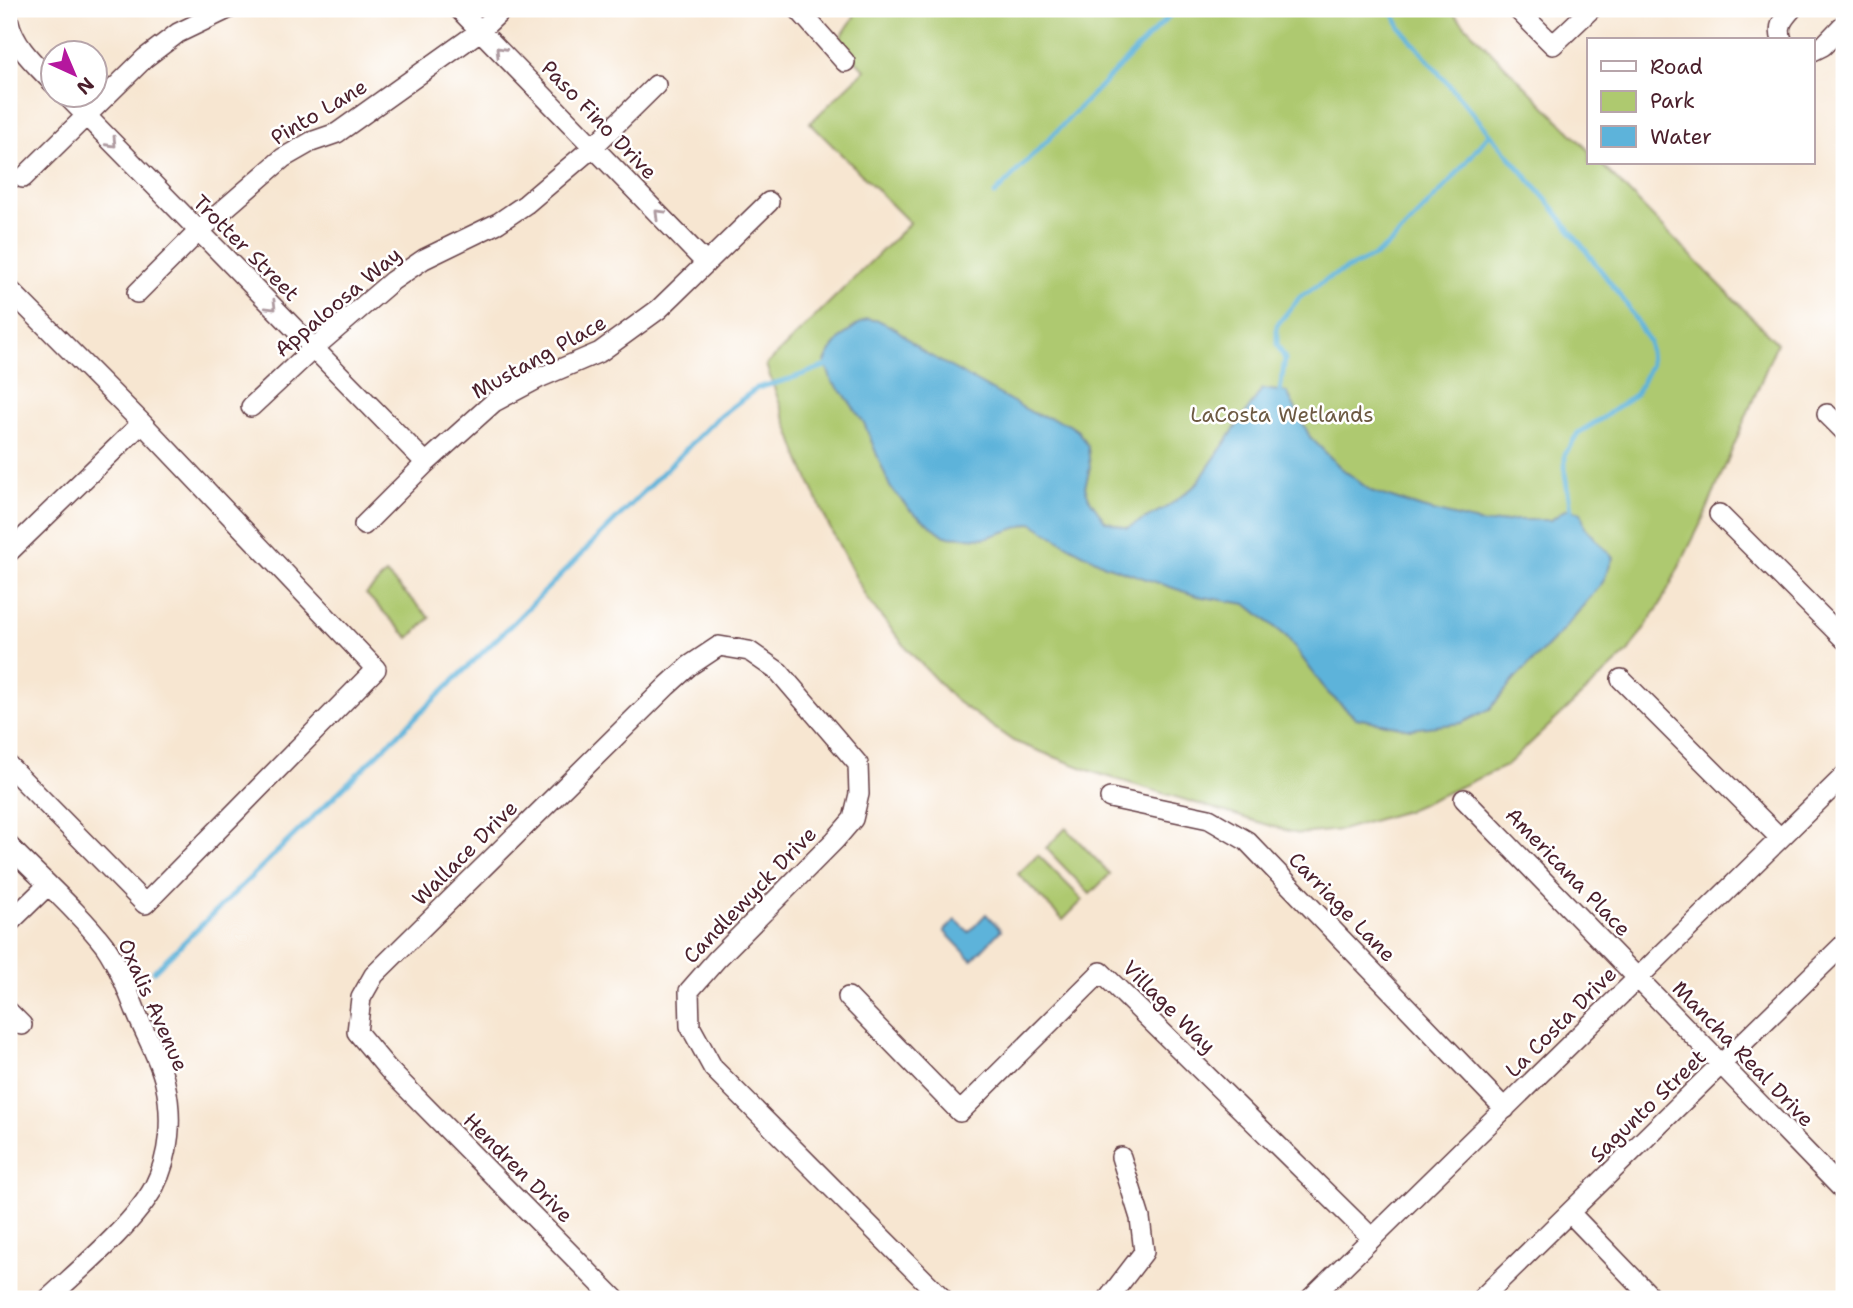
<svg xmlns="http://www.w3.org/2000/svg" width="1853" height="1308" font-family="'Shantell Sans',sans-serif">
  <rect width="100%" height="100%" fill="#fff"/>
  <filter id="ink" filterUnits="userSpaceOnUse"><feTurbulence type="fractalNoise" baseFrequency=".0143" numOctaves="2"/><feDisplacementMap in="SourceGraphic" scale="14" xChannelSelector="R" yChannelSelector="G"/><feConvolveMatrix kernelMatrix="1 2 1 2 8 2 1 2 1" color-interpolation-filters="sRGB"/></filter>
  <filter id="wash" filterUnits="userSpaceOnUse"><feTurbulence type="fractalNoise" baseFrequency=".00686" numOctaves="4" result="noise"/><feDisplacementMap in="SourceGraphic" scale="28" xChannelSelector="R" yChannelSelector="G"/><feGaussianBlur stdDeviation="1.57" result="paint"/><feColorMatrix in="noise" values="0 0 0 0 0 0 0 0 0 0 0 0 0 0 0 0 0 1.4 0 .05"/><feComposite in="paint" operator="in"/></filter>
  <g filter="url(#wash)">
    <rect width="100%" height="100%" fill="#f7e6d1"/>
    <path fill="#aec96f" stroke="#7c744d" stroke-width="2" d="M 853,9 L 1449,9 L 1589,151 L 1589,163 L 1600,163 L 1777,343 L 1703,519 L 1660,605 L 1628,652 L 1506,766 L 1406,811 L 1341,830 L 1298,834 L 1096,773 L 1013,741 L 955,700 L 909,651 L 867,599 L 828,524 L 800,460 L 766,365 L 910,223 L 810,123 L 865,70 L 845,49 L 841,37 L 854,17 Z
      M 386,574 L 430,618 L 409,638 L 366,594 Z
      M 1066,828 L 1110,874 L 1090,894 L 1046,848 Z
      M 1038,855 L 1083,900 L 1063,920 L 1018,874 Z"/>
    <path fill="#5db3da" stroke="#546982" stroke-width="2" d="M 867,319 L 880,321 L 896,329 L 922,351 L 1033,413 L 1066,423 L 1078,431 L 1088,447 L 1090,468 L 1085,487 L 1089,498 L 1105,521 L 1127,528 L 1167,507 L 1196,485 L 1262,389 L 1287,392 L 1310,437 L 1340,467 L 1371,491 L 1422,508 L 1485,524 L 1515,520 L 1551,520 L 1566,509 L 1581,512 L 1585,527 L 1613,558 L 1603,582 L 1563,630 L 1516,678 L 1490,709 L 1462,723 L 1410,729 L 1356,718 L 1328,693 L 1287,637 L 1246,604 L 1197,596 L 1105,565 L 1069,546 L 1032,523 L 985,538 L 945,536 L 910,510 L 890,487 L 864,423 L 844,394 L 832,382 L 825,362 C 834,342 848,329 867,319 Z
      M 986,914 L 1001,930 L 972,960 L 944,931 L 956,920 L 969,932 Z"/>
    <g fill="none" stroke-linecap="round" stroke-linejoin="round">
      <path stroke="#5db3da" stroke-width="5" d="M 1391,9 L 1400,27 L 1554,209 L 1625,302 L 1649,342 L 1651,364 L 1636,394 L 1601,419 L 1578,433 L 1565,454 L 1565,474 L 1571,510
        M 995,194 L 1176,9
        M 1280,391 L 1285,359 L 1277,344 L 1277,325 L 1300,297 L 1332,276 L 1376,255 L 1394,240 L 1449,183 L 1490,133
        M 154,971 L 513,623 L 716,419 L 757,388 L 790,379 L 831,364"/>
    </g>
  </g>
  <g filter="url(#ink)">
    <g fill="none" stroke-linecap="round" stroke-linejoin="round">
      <g stroke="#643d44" stroke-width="22">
        <path id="minor" d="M 459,9 L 706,263
          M 798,9 L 845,62
          M 1517,9 L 1553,45 L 1591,9
          M 9,22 C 15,47 35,64 52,82
          M 1782,40 C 1777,26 1783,19 1792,9
          M 1813,51 L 1823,46 L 1844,24
          M 65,94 L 426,463
          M 23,178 L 145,58 L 178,33 L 228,9
          M 9,289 L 142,423 L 376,669 L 145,904 L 9,766
          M 137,293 L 198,232 L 283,158 L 311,142 L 337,133 L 480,31 L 503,9
          M 251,407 L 314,348 L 392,281 L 424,259 L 498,223 L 526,204 L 593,147 L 656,85
          M 1827,414 L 1844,431
          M 1719,514 L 1844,639
          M 364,525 L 426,463 L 494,402 L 539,378 L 600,352 L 659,309 L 769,202
          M 9,552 L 142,423
          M 1621,679 L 1780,838
          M 1110,798 L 1209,819 L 1247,841 L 1505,1109
          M 1464,799 L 1844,1191
          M 9,846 C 40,878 78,911 105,946 C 119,966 128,992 137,1014 C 146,1036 160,1060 165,1083 C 173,1117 170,1156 154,1187 C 134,1224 80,1269 48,1299
          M 9,923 L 47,886
          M 848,997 L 960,1112 L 1101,972 L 1372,1238
          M 9,1012 L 22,1025
          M 1571,1214 L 1653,1299
          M 615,1299 L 388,1069 L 357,1032 L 361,998 L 374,975 L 667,686 L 689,666 L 719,646 L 749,651 L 779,672 L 858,764 L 859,794 L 853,819 L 835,840 L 717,959 L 689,991 L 690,1026 L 713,1068 L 943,1299
          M 1108,1299 L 1144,1252 L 1140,1218 L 1121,1157
          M 1310,1299 L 1844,776
          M 1481,1299 L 1844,944"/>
      </g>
      <use href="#minor" stroke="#fff" stroke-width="19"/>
    </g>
    <defs><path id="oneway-chevron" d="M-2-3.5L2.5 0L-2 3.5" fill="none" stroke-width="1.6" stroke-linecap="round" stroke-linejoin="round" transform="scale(1.75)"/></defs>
    <g stroke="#ae9aa0">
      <use href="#oneway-chevron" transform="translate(500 51) rotate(-134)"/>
      <use href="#oneway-chevron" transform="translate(112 143) rotate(46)"/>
      <use href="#oneway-chevron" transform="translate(659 214) rotate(-135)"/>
      <use href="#oneway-chevron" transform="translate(272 306) rotate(45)"/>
    </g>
  </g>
  <g text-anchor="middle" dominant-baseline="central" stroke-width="5" stroke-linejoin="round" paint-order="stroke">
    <g font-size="21" fill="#4a1f2b" stroke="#fff">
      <text transform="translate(319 112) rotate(-31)">Pinto Lane</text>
      <text transform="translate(599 120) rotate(46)">Paso Fino Drive</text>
      <text transform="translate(246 248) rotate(45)">Trotter Street</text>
      <text transform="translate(338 302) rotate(-40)">Appaloosa Way</text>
      <text transform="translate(539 357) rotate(-29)">Mustang Place</text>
      <text transform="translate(465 853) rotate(-45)">Wallace Drive</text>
      <text transform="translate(1568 872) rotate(46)">Americana Place</text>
      <text transform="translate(750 895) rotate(-46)">Candlewyck Drive</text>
      <text transform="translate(1342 907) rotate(46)">Carriage Lane</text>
      <text transform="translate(153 1005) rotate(66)">Oxalis Avenue</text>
      <text transform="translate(1169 1007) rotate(45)">Village Way</text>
      <text transform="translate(1561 1022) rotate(-45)">La Costa Drive</text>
      <text transform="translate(1743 1054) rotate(46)">Mancha Real Drive</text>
      <text transform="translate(1648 1106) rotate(-44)">Sagunto Street</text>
      <text transform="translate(518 1168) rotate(45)">Hendren Drive</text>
    </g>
    <g font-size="21" fill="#6d5a43" stroke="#fff">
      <text x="1282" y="415">LaCosta Wetlands</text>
    </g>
  </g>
  <rect width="1853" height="1308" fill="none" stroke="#fff" stroke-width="35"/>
  <rect x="1587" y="38" width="228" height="126" fill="#ffffff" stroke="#b7a5aa" stroke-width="2"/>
  <rect x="1601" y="61" width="35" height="10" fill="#ffffff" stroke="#b7a5aa" stroke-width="2"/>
  <text x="1650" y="74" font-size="21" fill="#4a1f2b">Road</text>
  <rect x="1601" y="91" width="35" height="21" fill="#aec96f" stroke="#b7a5aa" stroke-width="2"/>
  <text x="1650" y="108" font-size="21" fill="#4a1f2b">Park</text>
  <rect x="1601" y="126" width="35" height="21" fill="#5db3da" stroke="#b7a5aa" stroke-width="2"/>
  <text x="1650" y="144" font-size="21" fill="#4a1f2b">Water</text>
  <g transform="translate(74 74) rotate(136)"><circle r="33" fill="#ffffff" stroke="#b7a5aa" stroke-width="2"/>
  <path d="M0-5L12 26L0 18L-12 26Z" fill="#b5179e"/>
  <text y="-10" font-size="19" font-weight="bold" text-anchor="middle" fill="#4a1f2b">N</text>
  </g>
</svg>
